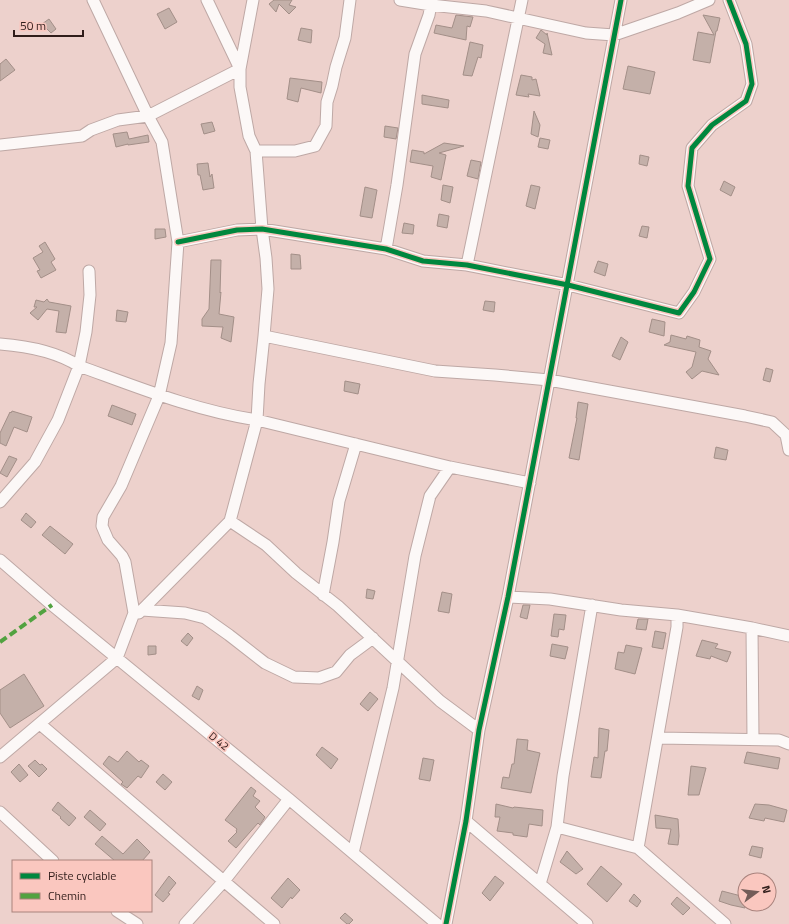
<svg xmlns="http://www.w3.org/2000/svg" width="789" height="924" font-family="'Titillium Web',sans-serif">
  <rect width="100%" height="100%" fill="#edd1cc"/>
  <path fill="#c4b0a9" stroke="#a38f88" d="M 274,0 L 292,0 L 289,5 L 296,7 L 289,14 L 279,4 L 276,12 L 269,4 Z
    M 169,8 L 177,22 L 165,29 L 157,14 Z
    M 456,15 L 473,17 L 470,27 L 467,26 L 466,40 L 434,33 L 436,25 L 452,28 Z
    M 703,15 L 720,18 L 717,31 L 716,31 L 710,63 L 693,60 L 698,32 L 714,35 Z
    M 49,19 L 56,29 L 51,33 L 42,24 Z
    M 301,28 L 312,30 L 311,43 L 298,40 Z
    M 541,30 L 547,35 L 547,33 L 552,55 L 543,53 L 545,44 L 536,38 Z
    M 470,42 L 483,45 L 481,58 L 478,57 L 472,76 L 463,75 Z
    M 6,59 L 15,70 L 0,81 L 0,64 Z
    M 628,66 L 655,72 L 650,94 L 623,89 Z
    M 521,75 L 532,77 L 532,80 L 536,79 L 540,96 L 528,94 L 529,97 L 516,95 Z
    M 290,78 L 322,82 L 321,93 L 301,88 L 298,102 L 287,99 Z
    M 422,95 L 449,100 L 448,108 L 422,104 Z
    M 534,111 L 540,125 L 538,137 L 531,134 Z
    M 212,122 L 215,131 L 204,134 L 201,124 Z
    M 385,126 L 398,128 L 396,139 L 384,137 Z
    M 127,132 L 129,139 L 148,135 L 149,142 L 128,145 L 128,144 L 116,147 L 113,134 Z
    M 540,138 L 550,140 L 548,149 L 538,147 Z
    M 444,143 L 464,146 L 439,153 L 446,155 L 441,180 L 431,177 L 433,166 L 410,162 L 412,150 L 424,152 L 424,154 Z
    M 640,155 L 649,157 L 647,166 L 639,164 Z
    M 471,160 L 481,162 L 478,179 L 467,176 Z
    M 208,163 L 210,177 L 212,174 L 214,188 L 203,190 L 200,175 L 198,175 L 197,164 Z
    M 724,181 L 735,187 L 731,196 L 720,190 Z
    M 443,185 L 453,187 L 450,203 L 441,200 Z
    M 531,185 L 540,187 L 535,209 L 526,206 Z
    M 365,187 L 377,190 L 372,218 L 360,216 Z
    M 439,214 L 449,216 L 447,228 L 437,226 Z
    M 404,223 L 414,225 L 413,234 L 402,233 Z
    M 642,226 L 649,227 L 647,238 L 639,236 Z
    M 155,229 L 165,229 L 166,237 L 155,239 Z
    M 45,242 L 55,259 L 51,262 L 56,270 L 41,278 L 37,271 L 40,270 L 33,258 L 43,252 L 39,246 Z
    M 291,254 L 300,255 L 301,269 L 291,269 Z
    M 211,260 L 221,260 L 220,293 L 221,292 L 219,314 L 234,317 L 231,342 L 221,338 L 223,327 L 202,326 L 202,319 L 209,309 Z
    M 598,261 L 608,264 L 605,276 L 594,272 Z
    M 47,299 L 49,302 L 71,306 L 66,333 L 56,332 L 59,311 L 47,309 L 38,320 L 30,313 L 37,307 L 34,307 L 36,300 L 44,302 Z
    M 485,301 L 495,302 L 494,312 L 483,310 Z
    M 117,310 L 128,312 L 126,322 L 116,321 Z
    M 652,319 L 665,322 L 664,336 L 649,332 Z
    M 671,335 L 686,339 L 687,336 L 700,340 L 699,347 L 711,351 L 708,359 L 719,375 L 702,371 L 692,379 L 686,372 L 692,367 L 696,352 L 664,345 L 670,342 Z
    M 621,337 L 628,342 L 620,360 L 612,356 Z
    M 766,368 L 773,370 L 770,382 L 763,380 Z
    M 345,381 L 360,384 L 358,394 L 344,391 Z
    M 578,402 L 588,404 L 579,460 L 569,458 L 577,418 L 576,418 Z
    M 112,405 L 136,414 L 132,425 L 108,416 Z
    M 12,411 L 32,417 L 27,432 L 14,427 L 6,446 L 0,443 L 0,433 L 10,412 L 11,413 Z
    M 716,447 L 728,450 L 726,460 L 714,458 Z
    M 9,456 L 17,459 L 7,477 L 0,473 Z
    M 26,513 L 36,522 L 31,528 L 21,520 Z
    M 50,526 L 73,544 L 65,554 L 42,535 Z
    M 367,589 L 375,591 L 373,599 L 366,598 Z
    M 442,592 L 452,594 L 449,613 L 438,611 Z
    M 523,605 L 530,605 L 527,619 L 520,617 Z
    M 554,614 L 566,615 L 564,630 L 559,629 L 558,637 L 551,636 Z
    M 638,619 L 648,619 L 646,630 L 636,629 Z
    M 655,631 L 666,633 L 663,649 L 652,647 Z
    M 188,633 L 193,638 L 187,646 L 181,641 Z
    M 702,640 L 718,644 L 715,648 L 731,652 L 727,662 L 711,656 L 710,659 L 696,656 Z
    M 552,644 L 568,647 L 565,659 L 550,656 Z
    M 626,645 L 642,648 L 635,674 L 615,669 L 618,652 L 624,653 Z
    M 148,646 L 156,646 L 156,654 L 148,655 Z
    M 24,674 L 44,706 L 10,728 L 0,713 L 0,690 Z
    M 197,686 L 203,690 L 199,700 L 192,696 Z
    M 370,692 L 378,699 L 368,711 L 360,704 Z
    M 599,728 L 609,730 L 607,751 L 605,751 L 601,778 L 591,777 L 594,757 L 598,758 Z
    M 517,739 L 528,740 L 527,750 L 540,753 L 531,793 L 501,788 L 503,777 L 509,778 L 512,764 L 514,764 Z
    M 322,747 L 338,759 L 331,769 L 316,755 Z
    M 127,751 L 139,762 L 141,760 L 149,766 L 141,778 L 138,776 L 127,788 L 121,784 L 123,782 L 103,764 L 109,756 L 118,762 Z
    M 747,752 L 780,758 L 778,769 L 744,763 Z
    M 423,758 L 434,760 L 430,781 L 419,779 Z
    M 35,760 L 40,765 L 42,764 L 47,769 L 39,777 L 28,766 Z
    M 19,764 L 28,775 L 20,782 L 11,772 Z
    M 691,766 L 706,768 L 699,795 L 688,795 Z
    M 163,774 L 172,782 L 165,790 L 156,782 Z
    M 251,787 L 256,791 L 253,796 L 260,801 L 255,807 L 265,817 L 260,825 L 258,823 L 236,848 L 228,841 L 237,832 L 236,831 L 237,829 L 225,820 Z
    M 58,802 L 76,818 L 69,826 L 60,818 L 61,817 L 52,810 Z
    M 496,804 L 513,808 L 514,807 L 543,810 L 542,826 L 529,824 L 527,837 L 513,835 L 513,833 L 497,831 L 500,817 L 495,817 Z
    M 755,804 L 769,805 L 787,810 L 784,822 L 765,818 L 764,821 L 749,818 Z
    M 90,810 L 106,824 L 100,831 L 84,817 Z
    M 655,815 L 678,819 L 679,836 L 678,845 L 668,844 L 671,829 L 656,828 Z
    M 102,836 L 123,854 L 137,839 L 150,852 L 142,861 L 115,861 L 95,844 Z
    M 752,846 L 763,848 L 761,858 L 749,855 Z
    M 567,851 L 583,869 L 576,874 L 560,862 Z
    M 601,866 L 622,884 L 607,902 L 587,884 Z
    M 169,876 L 176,883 L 168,893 L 170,894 L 163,902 L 155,895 Z
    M 495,876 L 504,883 L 490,901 L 482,893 Z
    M 288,878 L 300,890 L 292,899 L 291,897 L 282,908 L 271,898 Z
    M 722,891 L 745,897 L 745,908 L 731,905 L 719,901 Z
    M 634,894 L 641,901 L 637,907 L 629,901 Z
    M 677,897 L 690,908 L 683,915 L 671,904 Z
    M 345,913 L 353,920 L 349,924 L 347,924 L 340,918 Z"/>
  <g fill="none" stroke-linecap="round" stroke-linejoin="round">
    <g stroke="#bea8a5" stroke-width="13">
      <path id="minor" d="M 253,0 L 240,69 L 240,87 L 249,136 L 256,151 L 262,229 L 266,258 L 268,289 L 264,336 L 259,384 L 257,420 L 230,521 L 266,545 L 296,573 L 338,606 L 440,701 L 479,730
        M 400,0 L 431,5 L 486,11 L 586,33 L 614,35 L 678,13 L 709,0
        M 0,145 L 82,136 L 91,130 L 118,120 L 148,116 L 240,69 L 207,0
        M 256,151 L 295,151 L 315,146 L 326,126 L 327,102 L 332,86 L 336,67 L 345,38 L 350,0
        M 178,242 L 237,230 L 262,229 L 386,249 L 423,261 L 467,265 L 568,285 L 679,313 L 694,292 L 710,259 L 688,186 L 692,148 L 712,125 L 746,101 L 752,84 L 746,44 L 729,0
        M 386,249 L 397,185 L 415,54 L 429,15 L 432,0
        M 467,265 L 522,0
        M 264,336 L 435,371 L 495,375 L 549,380 L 745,416 L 772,422 L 786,435 L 789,450
        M 0,344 C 26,346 57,352 79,366 C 137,387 196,411 257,420 L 450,467 L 530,483
        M 0,502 L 35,462 L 58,420 L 79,366 L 86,332 L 90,295 L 89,271
        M 0,560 L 52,605 L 289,799 L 437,924
        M 323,595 L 333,542 L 339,501 L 356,444
        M 508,597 L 550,599 L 621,610 L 677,615 L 677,627 L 638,848
        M 592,605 L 563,776 L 557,827 L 638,848 L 725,924
        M 142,610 L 185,613 L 205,618 L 229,635 L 265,663 L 294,677 L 319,678 L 336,672 L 350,655 L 373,638
        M 139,613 L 230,521
        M 677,615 L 752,628 L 789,636
        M 752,628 L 753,739
        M 40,724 L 274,924
        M 658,738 L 779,740 L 789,744
        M 0,757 L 117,658 L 134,613 L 125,562 L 122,556 L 108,540 L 102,526 L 103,517 L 121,486 L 159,396 L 171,343 L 178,242 L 162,142 L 148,116 L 93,0
        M 0,812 L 53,861
        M 466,821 L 587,924
        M 353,853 L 393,688 L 415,556 L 430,496 L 450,467
        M 540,884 L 557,827
        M 117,911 L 137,924
        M 185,924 L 224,881 L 289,799
        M 446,924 L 466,821 L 479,730 L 508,597 L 621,0"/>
    </g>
    <use href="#minor" stroke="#fcf8f7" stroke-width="11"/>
    <path stroke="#52a240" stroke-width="4" stroke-dasharray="8 4" stroke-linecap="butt" d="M 0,642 L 52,605"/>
    <g stroke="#fac7bf" stroke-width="8">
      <path id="cycleway" d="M 178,242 L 237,230 L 262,229 L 386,249 L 423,261 L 467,265 L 568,285 L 679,313 L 694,292 L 710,259 L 688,186 L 692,148 L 712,125 L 746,101 L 752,84 L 746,44 L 729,0
        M 446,924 L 466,821 L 479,730 L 508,597 L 621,0"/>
    </g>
    <use href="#cycleway" stroke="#00873e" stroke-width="5"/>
  </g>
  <g text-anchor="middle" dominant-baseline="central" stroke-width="3.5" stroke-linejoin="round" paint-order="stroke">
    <g font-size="11" fill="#301d1a" stroke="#fac7bf">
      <text transform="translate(219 741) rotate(39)">D 42</text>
    </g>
  </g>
  <rect x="12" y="860" width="140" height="52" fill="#fac7bf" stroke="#a9837d"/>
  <rect x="20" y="873" width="20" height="6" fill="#00873e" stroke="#a9837d"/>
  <text x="48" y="880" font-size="12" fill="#301d1a">Piste cyclable</text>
  <rect x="20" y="893" width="20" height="6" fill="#52a240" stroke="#a9837d"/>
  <text x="48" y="900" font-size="12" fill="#301d1a">Chemin</text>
  <g transform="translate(757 892) rotate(75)"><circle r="19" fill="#fac7bf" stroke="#a9837d"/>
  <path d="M0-3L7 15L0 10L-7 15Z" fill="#725c58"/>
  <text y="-6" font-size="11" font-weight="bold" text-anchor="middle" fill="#301d1a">N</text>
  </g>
  <path d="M14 30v6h69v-6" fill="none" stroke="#301d1a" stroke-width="2"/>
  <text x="20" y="30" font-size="12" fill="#301d1a" stroke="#fac7bf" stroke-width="3" paint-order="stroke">50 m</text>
</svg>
